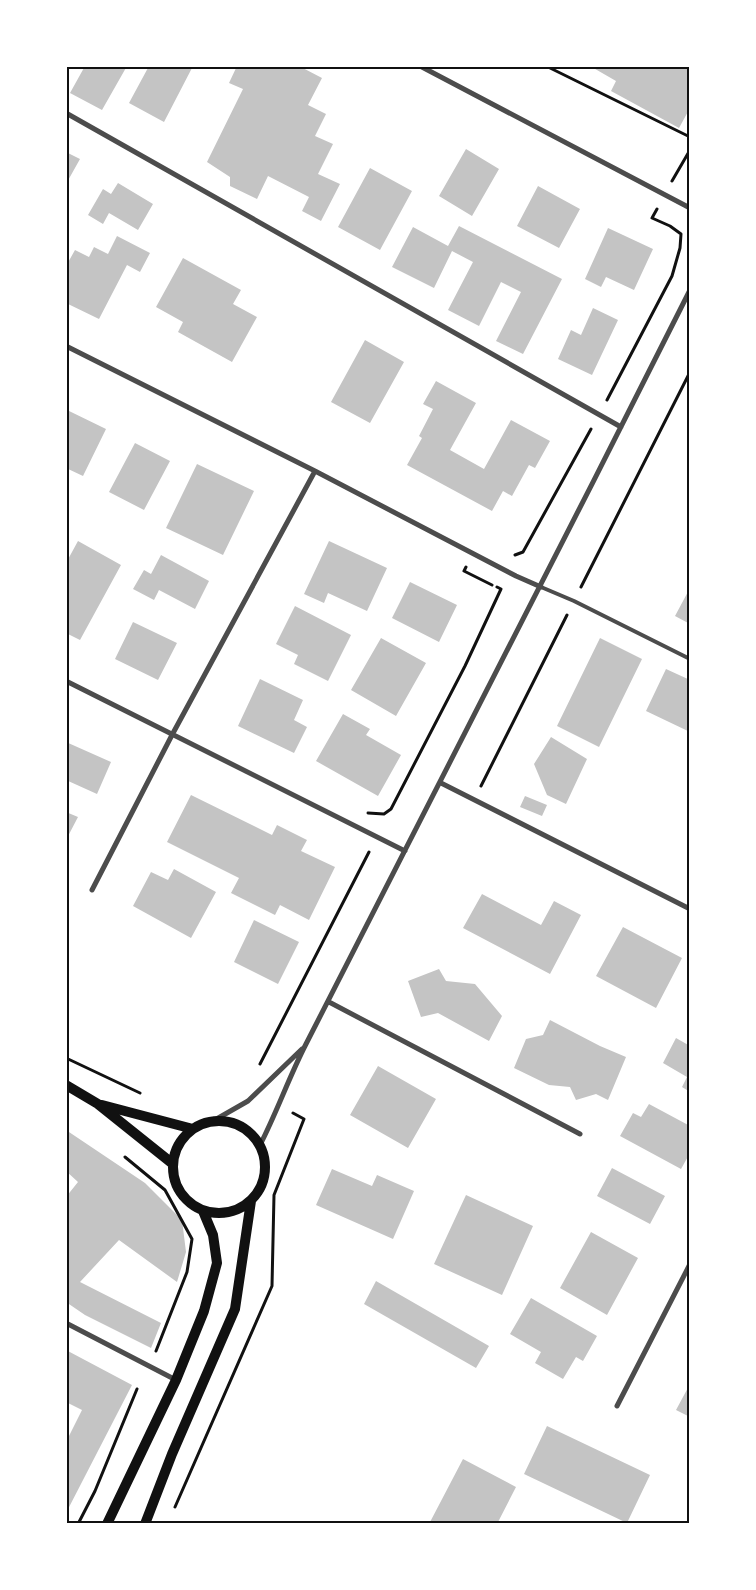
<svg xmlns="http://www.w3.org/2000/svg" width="756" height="1590" font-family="'Alegreya Sans',sans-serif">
  <rect width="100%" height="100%" fill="#fff"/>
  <path fill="#c4c4c4" d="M 85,66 L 127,66 L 102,110 L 70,93 Z
    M 149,66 L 193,66 L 164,122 L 129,103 Z
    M 237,66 L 299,66 L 322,78 L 308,105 L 326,114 L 315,136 L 333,144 L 318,174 L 340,184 L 321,221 L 302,211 L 309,197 L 268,176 L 257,199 L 230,186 L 230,177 L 207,162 L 243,89 L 229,83 Z
    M 590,66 L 690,66 L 690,108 L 679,128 L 611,91 L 616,81 Z
    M 466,149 L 499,169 L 472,216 L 439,196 Z
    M 66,152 L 80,159 L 66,184 Z
    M 370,168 L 412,191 L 380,250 L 338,227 Z
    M 118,183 L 153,204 L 138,230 L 109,213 L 103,224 L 88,215 L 103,189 L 111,194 Z
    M 538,186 L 580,209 L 559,248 L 517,226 Z
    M 459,226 L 562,279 L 523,354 L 496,341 L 521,292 L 501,282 L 479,326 L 448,310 L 473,262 L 452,251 L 434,288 L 392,267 L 413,227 L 448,246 Z
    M 608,228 L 653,249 L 634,290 L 606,277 L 601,287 L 585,279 Z
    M 117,236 L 150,253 L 140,272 L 127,265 L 99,319 L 66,303 L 66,266 L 75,250 L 89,257 L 94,247 L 108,254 Z
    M 183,258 L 241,290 L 233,304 L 257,317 L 232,362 L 178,332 L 183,322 L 156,307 Z
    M 593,308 L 618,320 L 592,375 L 558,359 L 571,330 L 581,335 Z
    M 365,340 L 404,362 L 370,423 L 331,402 Z
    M 436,381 L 476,403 L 450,450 L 484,469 L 511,420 L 550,441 L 535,468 L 529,465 L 512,496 L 503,491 L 492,511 L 407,465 L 422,438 L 419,436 L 433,409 L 423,404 Z
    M 67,410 L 106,429 L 83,476 L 66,468 Z
    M 135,443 L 170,461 L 144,510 L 109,492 Z
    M 197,464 L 254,491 L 223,555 L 166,528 Z
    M 78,541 L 121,565 L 80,640 L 66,633 L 66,563 Z
    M 329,541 L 387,568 L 367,611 L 328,593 L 324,603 L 304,594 Z
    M 161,555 L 209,581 L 195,609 L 159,590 L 154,600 L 133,589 L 144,570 L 151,574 Z
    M 410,582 L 457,605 L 439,642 L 392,618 Z
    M 690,588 L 690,624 L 675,616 Z
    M 295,606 L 351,635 L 328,681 L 294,664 L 298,655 L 276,644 Z
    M 133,622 L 177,643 L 158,680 L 115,659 Z
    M 381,638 L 426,663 L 396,716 L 351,690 Z
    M 600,638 L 642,659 L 599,747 L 557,726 Z
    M 666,669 L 690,680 L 690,732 L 646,711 Z
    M 260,679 L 303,700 L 294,720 L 307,727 L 294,753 L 238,726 Z
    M 343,714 L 370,729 L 366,735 L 401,755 L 378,796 L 316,761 Z
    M 551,737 L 587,759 L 566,804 L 547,795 L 534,764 Z
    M 66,742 L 111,762 L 97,794 L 66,780 Z
    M 191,795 L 272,835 L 277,825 L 307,840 L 301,851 L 335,867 L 309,920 L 280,905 L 275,915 L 231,893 L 239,878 L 167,842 Z
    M 525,796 L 547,805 L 542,816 L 520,807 Z
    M 66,812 L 78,817 L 66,840 Z
    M 174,869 L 216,892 L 191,938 L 133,906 L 151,872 L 168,880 Z
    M 482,894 L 541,925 L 554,901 L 581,915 L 550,974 L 463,928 Z
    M 254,920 L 299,942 L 278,984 L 234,962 Z
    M 623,927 L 682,958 L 656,1008 L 596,976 Z
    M 439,969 L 446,981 L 475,984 L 502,1016 L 489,1041 L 438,1013 L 421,1017 L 408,981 Z
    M 550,1020 L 600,1046 L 626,1057 L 608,1100 L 596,1094 L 576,1100 L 570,1087 L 549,1085 L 514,1068 L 526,1039 L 543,1035 Z
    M 676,1038 L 690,1046 L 690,1092 L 682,1087 L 687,1077 L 663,1063 Z
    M 378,1066 L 436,1099 L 408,1148 L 350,1115 Z
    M 649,1104 L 690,1126 L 690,1153 L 681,1169 L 620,1136 L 633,1113 L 641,1117 Z
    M 66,1130 L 145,1183 L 182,1220 L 186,1252 L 177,1282 L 119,1240 L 80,1282 L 161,1323 L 151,1348 L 85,1315 L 66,1302 L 66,1197 L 78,1182 L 66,1171 Z
    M 612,1168 L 665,1196 L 650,1224 L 597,1196 Z
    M 332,1169 L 372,1186 L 377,1175 L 414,1191 L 393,1239 L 316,1205 Z
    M 466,1195 L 533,1226 L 502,1295 L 434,1264 Z
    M 591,1232 L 638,1258 L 607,1315 L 560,1288 Z
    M 376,1281 L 489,1346 L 476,1368 L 364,1304 Z
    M 531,1298 L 597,1336 L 583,1361 L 576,1357 L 563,1379 L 535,1363 L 541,1352 L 510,1334 Z
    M 66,1350 L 132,1385 L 66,1513 L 66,1442 L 82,1410 L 66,1402 Z
    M 690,1384 L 690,1417 L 676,1410 Z
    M 547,1426 L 650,1475 L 627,1523 L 524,1474 Z
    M 463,1459 L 516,1487 L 497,1524 L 429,1524 Z"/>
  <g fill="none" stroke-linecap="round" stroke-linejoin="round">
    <path stroke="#111" stroke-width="3" d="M 546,66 L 690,137
      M 672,181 L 690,150
      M 607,400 L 672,276 L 680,248 L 681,234 L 670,226 L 652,218 L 657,209
      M 515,555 L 523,552 L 591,429
      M 466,567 L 464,571 L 492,585
      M 581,587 L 690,372
      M 481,786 L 567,615
      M 368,813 L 384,814 L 391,809 L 465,666 L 501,589 L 497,587
      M 66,1058 L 140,1093
      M 260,1064 L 369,852
      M 125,1157 L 165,1190 L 192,1239 L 187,1272 L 156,1351
      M 175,1507 L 272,1286 L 274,1195 L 304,1119 L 293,1113
      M 78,1524 L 95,1491 L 137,1389"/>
    <path stroke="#4c4c4c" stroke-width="4" d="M 541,587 L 574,601 L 690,659"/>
    <path stroke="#4c4c4c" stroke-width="5" d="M 420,66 L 690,208
      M 66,113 L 621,427
      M 66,346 L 315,471 L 516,576 L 541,587
      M 66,681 L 405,851
      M 441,783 L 690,909
      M 92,890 L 172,735 L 315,471
      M 329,1002 L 580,1134
      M 213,1121 L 248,1101 L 302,1049
      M 260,1145 C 277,1112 289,1077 306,1044 C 435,794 563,542 690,290
      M 66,1323 L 176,1380
      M 617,1406 L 690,1264"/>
    <path stroke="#111" stroke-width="10" d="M 66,1085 L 98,1104 L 173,1164
      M 102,1105 L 193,1129
      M173 1167a46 46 0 1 1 92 0a46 46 0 1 1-92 0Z
      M 107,1524 L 176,1380 L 204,1311 L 217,1263 L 213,1235 L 203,1211
      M 145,1524 L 172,1454 L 235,1309 L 251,1201"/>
  </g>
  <rect width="756" height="1590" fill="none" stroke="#ffffff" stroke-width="135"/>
  <rect x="68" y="68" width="620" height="1454" fill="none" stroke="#111" stroke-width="2"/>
</svg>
